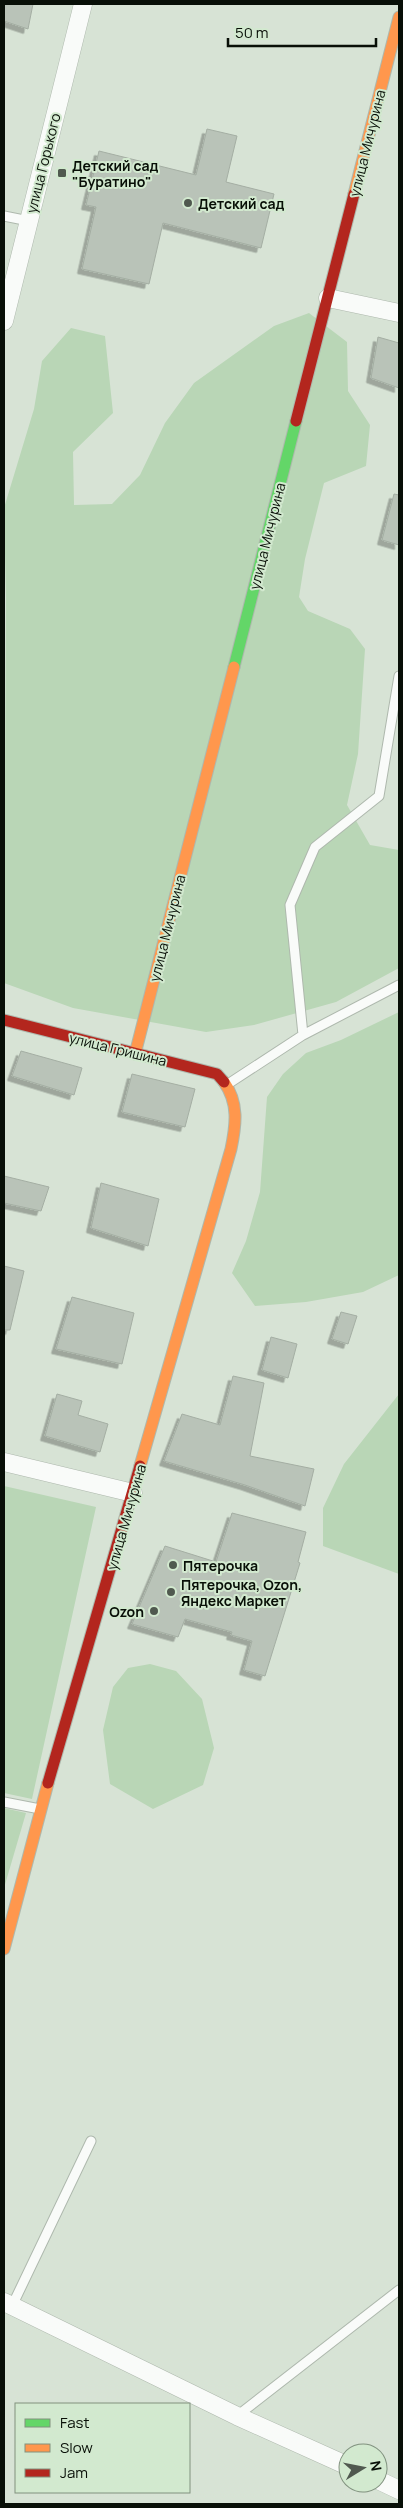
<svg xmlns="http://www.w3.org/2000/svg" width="403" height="2508" font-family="Manrope,sans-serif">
  <defs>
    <filter id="shadow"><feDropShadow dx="-4.5" dy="4.5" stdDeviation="0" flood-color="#0004"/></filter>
  </defs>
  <rect width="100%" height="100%" fill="#d7e3d5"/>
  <path fill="#b9d6b6" d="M 309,313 L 347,342 L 348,391 L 370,425 L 366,466 L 324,483 L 305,559 L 299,597 L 308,611 L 350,629 L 365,649 L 358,754 L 347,805 L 370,845 L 399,850 L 399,968 L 336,1002 L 254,1025 L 206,1032 L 73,1008 L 4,983 L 6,598 L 4,508 L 34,409 L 42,361 L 71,328 L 105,336 L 113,413 L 73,452 L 74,505 L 112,504 L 140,475 L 165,423 L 194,383 L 274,326 Z
    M 399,1012 L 399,1275 L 363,1292 L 306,1302 L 255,1306 L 232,1273 L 246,1241 L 260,1192 L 267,1097 L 283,1074 L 306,1053 L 341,1040 Z
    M 399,1394 L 399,1574 L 323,1546 L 323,1508 L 344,1464 Z
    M 4,1486 L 96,1507 L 32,1799 L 4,1793 Z
    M 150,1664 L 176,1671 L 202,1699 L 214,1748 L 203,1785 L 153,1809 L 110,1784 L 103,1730 L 113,1687 L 128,1668 Z
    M 4,1808 L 26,1813 L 4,1888 Z"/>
  <path fill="#b9c3b8" stroke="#a4aea3" filter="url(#shadow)" d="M 4,4 L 33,4 L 28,29 L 4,21 Z
    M 207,129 L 237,136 L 226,182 L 274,194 L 261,248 L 163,223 L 149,284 L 82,269 L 96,207 L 86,205 L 99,151 L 196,175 Z
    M 378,337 L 399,343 L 399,388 L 371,378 Z
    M 394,494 L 399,495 L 399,545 L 382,540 Z
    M 21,1051 L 82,1068 L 74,1095 L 12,1076 Z
    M 132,1074 L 195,1089 L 185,1127 L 122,1112 Z
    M 4,1176 L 49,1187 L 41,1211 L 4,1203 Z
    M 101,1183 L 159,1199 L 148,1246 L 91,1228 Z
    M 4,1266 L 24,1271 L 10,1330 L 4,1330 Z
    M 72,1297 L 134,1313 L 122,1364 L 56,1349 Z
    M 341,1312 L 357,1316 L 348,1344 L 332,1339 Z
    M 271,1337 L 297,1344 L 288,1378 L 262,1370 Z
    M 233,1376 L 264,1383 L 250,1456 L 314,1469 L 305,1506 L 245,1485 L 164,1461 L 182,1414 L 220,1425 Z
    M 57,1394 L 82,1401 L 78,1415 L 108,1424 L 100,1452 L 45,1436 Z
    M 232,1513 L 306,1532 L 298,1562 L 300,1563 L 265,1676 L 244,1670 L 252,1641 L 231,1635 L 232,1632 L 185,1619 L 178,1637 L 132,1624 L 165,1546 L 216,1562 Z"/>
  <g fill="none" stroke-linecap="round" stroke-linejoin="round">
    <g stroke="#aeb8ad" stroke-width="11">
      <path id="lane" d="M 4,216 L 29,221
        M 303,1035 L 290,905 L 315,847 L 379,796 L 399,676
        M 228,1084 L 303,1035 L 399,985
        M 4,1802 L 40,1809
        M 12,2306 L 91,2141
        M 237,2416 L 399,2290"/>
    </g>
    <g stroke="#aeb8ad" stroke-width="19">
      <path id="street" d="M 328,298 L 399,313
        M 4,321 L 83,4
        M 4,1462 L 133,1493
        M 4,2302 L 237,2416 L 348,2466
        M 378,2480 L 399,2490"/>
    </g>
    <g stroke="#aeb8ad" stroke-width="13">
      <path id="fast" d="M 234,667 L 296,421"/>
    </g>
    <g stroke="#aeb8ad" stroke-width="13">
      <path id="slow" d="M 354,194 L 399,17
        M 135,1054 L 234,667
        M 140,1466 L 231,1149 C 236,1125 239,1103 224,1082
        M 4,1949 L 48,1783"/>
    </g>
    <g stroke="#aeb8ad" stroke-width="13">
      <path id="jam" d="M 296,421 L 354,194
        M 4,1020 L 217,1074 L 224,1082
        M 48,1783 L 140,1466"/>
    </g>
    <use href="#lane" stroke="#f9fbf9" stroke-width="9"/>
    <use href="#street" stroke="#f9fbf9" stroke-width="18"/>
    <use href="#fast" stroke="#63d668" stroke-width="11"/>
    <use href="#slow" stroke="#ff974d" stroke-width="11"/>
    <use href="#jam" stroke="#b3261e" stroke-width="11"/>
  </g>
  <g fill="#50594f" stroke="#d2e9cf" stroke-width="2">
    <rect x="57" y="168" width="10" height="10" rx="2.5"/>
    <circle cx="188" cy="203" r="5"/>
    <circle cx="173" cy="1565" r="5"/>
    <circle cx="171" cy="1592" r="5"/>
    <circle cx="154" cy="1611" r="5"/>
  </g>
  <g text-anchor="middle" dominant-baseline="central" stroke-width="4" stroke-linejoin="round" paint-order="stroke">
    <g font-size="14" fill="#080f07" stroke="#d2e9cf">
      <text transform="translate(367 143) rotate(-76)">улица Мичурина</text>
      <text transform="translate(43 163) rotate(-76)">улица Горького</text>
      <text transform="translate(267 536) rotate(-76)">улица Мичурина</text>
      <text transform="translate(167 928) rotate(-76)">улица Мичурина</text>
      <text transform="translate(118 1049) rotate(14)">улица Гришина</text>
      <text transform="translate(126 1517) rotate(-74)">улица Мичурина</text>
    </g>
    <g font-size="14" font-weight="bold" fill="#080f07" stroke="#d2e9cf" text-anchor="start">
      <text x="72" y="165">Детский сад<tspan x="72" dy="16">"Буратино"</tspan></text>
      <text x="198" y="203">Детский сад</text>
      <text x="183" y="1565">Пятерочка</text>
      <text x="181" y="1584">Пятерочка, Ozon,<tspan x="181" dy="16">Яндекс Маркет</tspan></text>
      <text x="144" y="1611" text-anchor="end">Ozon</text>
    </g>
  </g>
  <rect width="403" height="2508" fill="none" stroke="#080f07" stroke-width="10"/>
  <rect x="15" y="2403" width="175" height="90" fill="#d2e9cf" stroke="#81927f"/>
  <rect x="25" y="2419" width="25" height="8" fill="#63d668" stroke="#81927f"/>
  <text x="60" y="2428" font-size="15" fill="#080f07">Fast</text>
  <rect x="25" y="2444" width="25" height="8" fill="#ff974d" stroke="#81927f"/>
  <text x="60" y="2453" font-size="15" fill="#080f07">Slow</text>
  <rect x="25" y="2469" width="25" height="8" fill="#b3261e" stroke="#81927f"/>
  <text x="60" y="2478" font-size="15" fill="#080f07">Jam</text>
  <g transform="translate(363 2468) rotate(80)"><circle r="24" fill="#d2e9cf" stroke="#81927f"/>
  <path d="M0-4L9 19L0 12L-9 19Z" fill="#50594f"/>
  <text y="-8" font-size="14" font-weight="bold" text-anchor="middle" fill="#080f07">N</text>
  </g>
  <path d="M228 38v8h148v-8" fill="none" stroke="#080f07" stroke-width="2.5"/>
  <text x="235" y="38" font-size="15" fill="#080f07" stroke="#d2e9cf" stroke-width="4" paint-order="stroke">50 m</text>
</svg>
